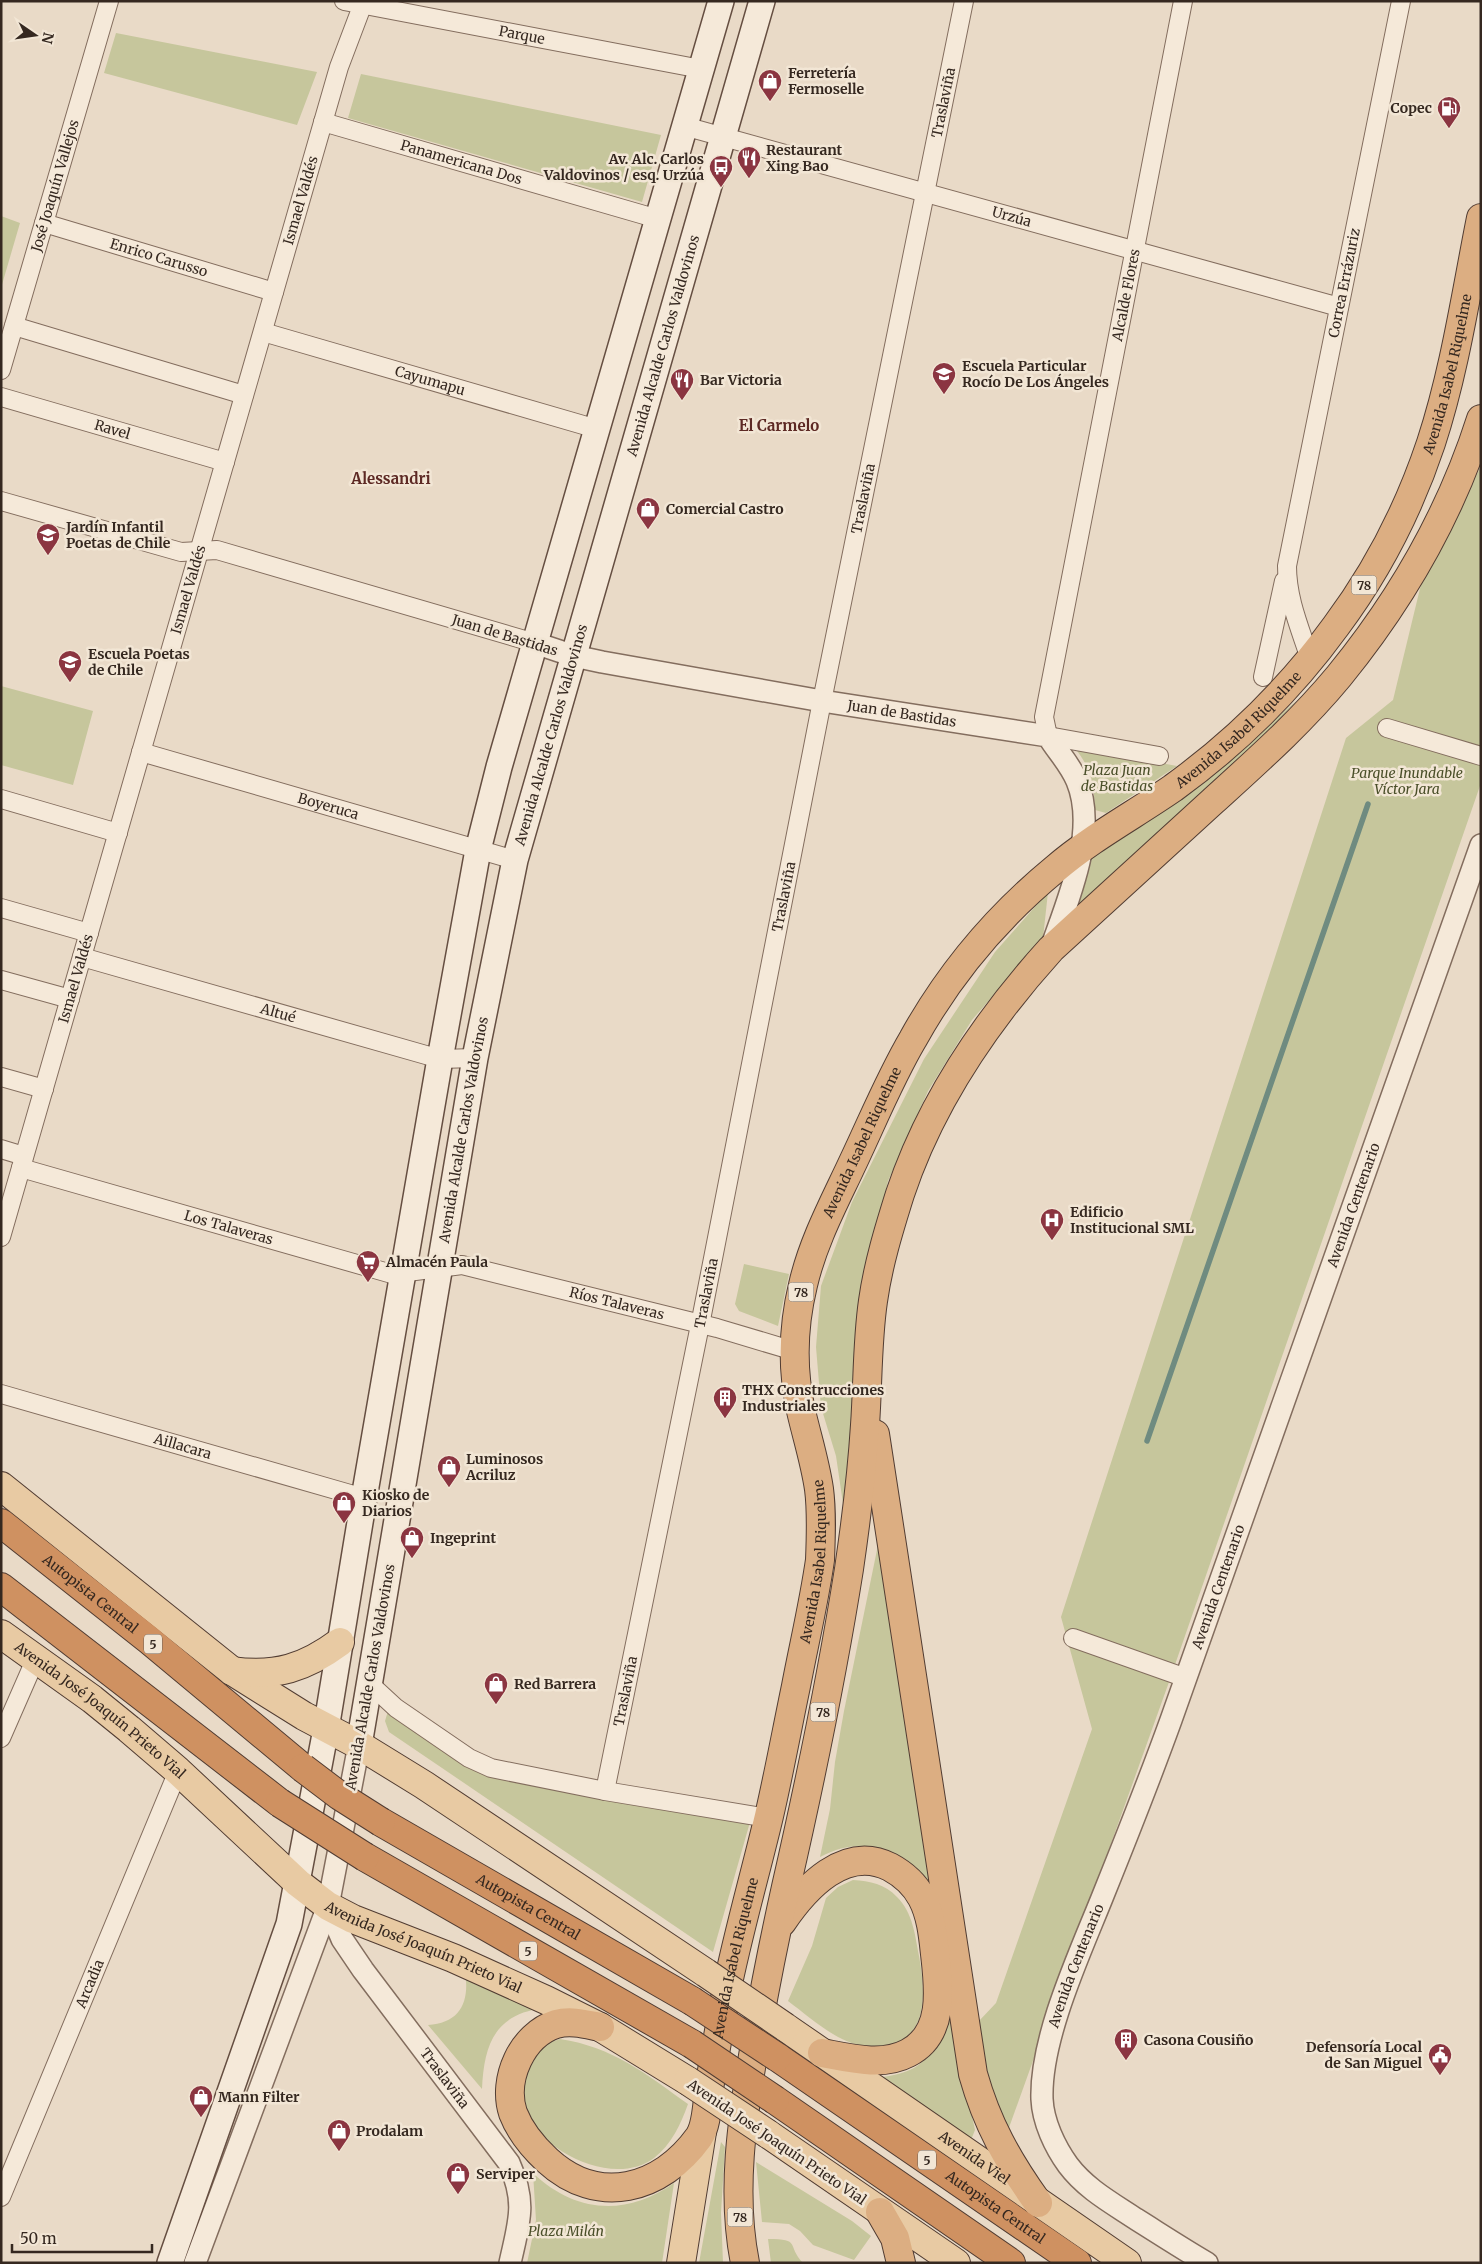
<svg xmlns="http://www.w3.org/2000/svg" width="1482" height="2264" font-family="Merriweather,serif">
  <rect width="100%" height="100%" fill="#e9dac7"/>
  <path fill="#c6c69c" d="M 116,33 L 317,72 L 297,125 L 104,73 Z
    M 361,74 L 661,135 L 642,202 L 348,118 Z
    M 1,216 L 20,223 L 1,288 Z
    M 1481,466 L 1481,783 L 1169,1682 L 1006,2136 L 986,2092 L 979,2021 L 996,2003 L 1092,1729 L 1061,1617 L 1346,738 L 1393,700 L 1424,572 L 1454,520 Z
    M 1,686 L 93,711 L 73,785 L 1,765 Z
    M 1296,701 L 1269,731 L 1075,908 L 1093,855 L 1225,763 Z
    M 1074,747 L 1177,766 L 1106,813 L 1095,810 C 1094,782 1091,768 1074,747 Z
    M 1048,892 L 1043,938 L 972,1020 L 928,1091 L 888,1181 L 867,1274 L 846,1524 L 836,1456 L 821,1407 L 816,1347 L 821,1286 L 852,1202 L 924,1059 L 995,952 Z
    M 744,1264 L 789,1274 L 778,1326 L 739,1311 L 735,1304 Z
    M 878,1545 L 936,1893 C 895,1860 876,1829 820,1857 L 830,1809 L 835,1762 L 844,1711 Z
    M 388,1711 L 483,1772 L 750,1822 L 713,1952 L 389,1732 L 385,1721 Z
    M 853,1880 C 870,1881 885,1884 897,1897 C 913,1913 915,1935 919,1956 C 925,1989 930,2036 888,2046 C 871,2050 854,2045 838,2037 C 820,2027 804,2013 788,2001 L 812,1946 L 826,1898 L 838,1887 Z
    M 465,1972 L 544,2008 C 495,2014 484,2044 482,2089 L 428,2025 C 460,2023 470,2002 465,1972 Z
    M 948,2005 L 975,2130 L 971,2140 L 873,2078 C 927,2074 936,2053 948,2005 Z
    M 560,2039 C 613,2047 646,2074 688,2104 C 681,2124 671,2145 654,2158 C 614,2188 542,2152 525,2111 C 524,2108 521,2103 521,2100 C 520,2093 524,2084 526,2078 C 531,2051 535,2047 560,2039 Z
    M 721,2142 L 725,2147 L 721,2213 L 723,2263 L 699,2263 Z
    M 756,2162 L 852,2221 L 871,2236 L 854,2260 L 813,2245 L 800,2231 L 789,2224 L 762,2222 Z
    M 533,2173 C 575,2213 626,2217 674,2183 L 662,2263 L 527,2263 L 536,2220 Z
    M 768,2239 C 802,2239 786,2245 803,2263 L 771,2263 Z"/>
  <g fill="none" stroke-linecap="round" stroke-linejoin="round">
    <path stroke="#6f8b80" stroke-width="5.5" d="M 1147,1441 L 1368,804"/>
    <g stroke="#836d5e" stroke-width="20">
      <g id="minor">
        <path id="s1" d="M 344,1 L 701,69"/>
        <path id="s2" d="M 323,122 L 658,219"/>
        <path id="s3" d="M 684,126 L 1339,307"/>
        <path id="s4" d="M 44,223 L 274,292"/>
        <path d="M 14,326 L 244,395"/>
        <path id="s5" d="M 263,332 L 597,429"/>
        <path id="s6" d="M 1,370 L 109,1"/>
        <path id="s7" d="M 1,397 L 225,462"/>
        <path d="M 1,501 L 181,552 L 217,550 L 535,643"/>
        <path id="s8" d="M 1310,659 C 1300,628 1287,599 1287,566 L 1401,1"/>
        <path d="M 1263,677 L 1284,581"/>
        <path d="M 1387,728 L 1481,756"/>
        <path id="s9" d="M 141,752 L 515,860"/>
        <path id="s10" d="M 1159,756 L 1048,736 L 1044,717 L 1183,1"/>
        <path d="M 1,799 L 118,833"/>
        <path d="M 1,908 L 89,933"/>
        <path id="s11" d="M 82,957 L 440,1059 L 475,1058"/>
        <path d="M 1,980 L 70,999"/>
        <path d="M 1,1077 L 44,1089"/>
        <path d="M 1,1149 L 24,1156"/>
        <path id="s12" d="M 21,1168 L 392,1274 L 462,1265 L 717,1328 L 794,1351"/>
        <path id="s13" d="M 1,1237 L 339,67 L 364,1"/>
        <path id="s14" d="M 1,1394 L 364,1498"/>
        <path d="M 1073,1638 L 1186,1678"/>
        <path d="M 370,1684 L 396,1708 L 469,1758 L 491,1768 L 605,1791 L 768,1818"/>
        <path d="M 1,1738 L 36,1658"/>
        <path id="s15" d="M 605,1791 L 700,1325 L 822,701 L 964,1"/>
        <path id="s16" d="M 1,2197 L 178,1771"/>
      </g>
    </g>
    <g stroke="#836d5e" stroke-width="24">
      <g id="tertiary">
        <path id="s17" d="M 535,643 L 574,656 L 602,662 L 822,701 L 1048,736 C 1057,751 1070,764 1077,781 C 1098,831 1068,900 1051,948"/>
        <path id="s18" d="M 328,1906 L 342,1939 L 363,1970 L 509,2163 C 527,2203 519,2222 510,2263"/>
        <path d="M 195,2263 L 328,1906 L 359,1745"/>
        <path id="s19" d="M 1207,2263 C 1183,2249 1160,2234 1136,2219 C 1112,2203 1086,2189 1068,2165 C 1055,2147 1043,2122 1042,2099 C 1040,2037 1081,1951 1104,1893 C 1127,1836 1150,1778 1171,1720 L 1481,845"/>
      </g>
    </g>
    <g stroke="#654e41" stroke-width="28">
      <g id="secondary">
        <path id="s20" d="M 359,1745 L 475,1058 L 515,860 L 762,1"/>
        <path d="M 170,2263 L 289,1924 L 326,1729 L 364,1498 L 440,1059 L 478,850 L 499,767 L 721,1"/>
      </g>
    </g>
    <g stroke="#513c32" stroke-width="30">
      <g id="primary">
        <path d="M 1,1486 L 232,1671 L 304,1716 L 359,1745 L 424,1785 L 706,1973"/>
        <path id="s21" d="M 1,1634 L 92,1699 L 129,1729 L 178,1771 L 298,1883 L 328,1906 L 353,1919 L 453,1958 L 546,2000 L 600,2027 L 688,2081"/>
        <path d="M 232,1671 C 276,1677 305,1668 340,1642"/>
        <path id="s22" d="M 785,2027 L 1127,2263"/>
        <path d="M 768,2134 L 956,2263"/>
        <path d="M 681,2263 L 702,2132"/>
      </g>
    </g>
    <g stroke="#513c32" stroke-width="30">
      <g id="trunk">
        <path d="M 875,1434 L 973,2074 C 987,2124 1008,2161 1038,2203"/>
        <path d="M 782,1922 C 805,1888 845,1844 890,1867 C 903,1874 915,1885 922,1898 C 931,1915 933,1935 935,1954 C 939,1988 945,2034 908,2053 C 882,2067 849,2058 822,2053"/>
        <path id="s23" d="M 600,2027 C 585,2024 571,2020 556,2024 C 522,2035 502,2079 513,2113 C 520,2131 533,2147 547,2160 C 598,2207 661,2190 699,2137 C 707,2125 707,2104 709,2089 C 714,2057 720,2025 726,1993 C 738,1933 755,1875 769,1816 C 779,1773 787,1729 796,1686 C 804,1644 814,1602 820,1560 C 821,1536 822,1512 819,1489 C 815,1462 807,1437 801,1411 C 792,1370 793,1326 803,1285 C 813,1241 835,1201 854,1160 C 873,1120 890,1078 913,1039 C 949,974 998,916 1055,869 C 1091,838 1134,815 1173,788 C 1235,743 1291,688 1336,626 C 1377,571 1409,509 1431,443 C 1455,370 1466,293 1481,218"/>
        <path d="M 880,2212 L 895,2238 L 901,2263"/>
        <path d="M 745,2263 C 731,2193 742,2119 754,2050 C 763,1996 774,1941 786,1887 C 810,1782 832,1676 849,1569 C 856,1521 862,1473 865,1425 C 868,1383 867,1342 873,1301 C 878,1265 889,1229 900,1194 C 931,1101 986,1021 1051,949 C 1105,900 1159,851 1213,801 C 1257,761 1301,722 1339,676 C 1401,600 1451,513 1481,419"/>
      </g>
    </g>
    <g stroke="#513c32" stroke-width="30">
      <g id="motorway">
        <path id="s24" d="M 1,1523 L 149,1640 L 303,1768"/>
        <path d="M 1,1587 L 280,1803"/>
        <path id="s25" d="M 381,1822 L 692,2001"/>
        <path d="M 365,1857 L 692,2044"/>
        <path id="s26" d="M 777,2057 L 1077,2263"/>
        <path d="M 775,2100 L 1011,2263"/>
      </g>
    </g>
    <use href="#minor" stroke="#f5e9d9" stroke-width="18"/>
    <use href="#tertiary" stroke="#f5e9d9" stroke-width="21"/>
    <use href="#secondary" stroke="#f5e9d9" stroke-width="25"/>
    <use href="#primary" stroke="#e8caa3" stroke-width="28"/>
    <use href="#trunk" stroke="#dcae82" stroke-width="28"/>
    <use href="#motorway" stroke="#cf9161" stroke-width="28"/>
    <g stroke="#513c32" stroke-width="30" stroke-linecap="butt">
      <path id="primary-bridge" d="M 706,1973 L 785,2027
        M 688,2081 L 768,2134"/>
    </g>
    <g stroke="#513c32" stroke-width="30" stroke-linecap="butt">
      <path id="motorway-bridge" d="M 303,1768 L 340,1796 L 381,1822
        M 280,1803 L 365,1857
        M 692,2001 L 777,2057
        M 692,2044 L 775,2100"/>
    </g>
    <use href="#primary-bridge" stroke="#e8caa3" stroke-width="28"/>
    <use href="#motorway-bridge" stroke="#cf9161" stroke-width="28"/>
  </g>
  <defs>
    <g id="shop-pin" transform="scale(1.25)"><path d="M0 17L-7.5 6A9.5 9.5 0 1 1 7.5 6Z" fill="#8b3541" stroke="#f2e6d5"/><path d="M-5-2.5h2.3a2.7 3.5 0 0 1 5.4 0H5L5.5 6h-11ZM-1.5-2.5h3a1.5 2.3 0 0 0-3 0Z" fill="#fff"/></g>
    <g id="fuel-pin" transform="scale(1.25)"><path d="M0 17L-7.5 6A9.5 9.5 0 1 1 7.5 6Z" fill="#8b3541" stroke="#f2e6d5"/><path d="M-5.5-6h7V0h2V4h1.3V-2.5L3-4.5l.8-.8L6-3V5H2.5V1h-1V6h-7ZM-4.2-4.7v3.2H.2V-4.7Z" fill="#fff"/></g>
    <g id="restaurant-pin" transform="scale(1.25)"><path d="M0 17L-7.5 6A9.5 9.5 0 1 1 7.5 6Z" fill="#8b3541" stroke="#f2e6d5"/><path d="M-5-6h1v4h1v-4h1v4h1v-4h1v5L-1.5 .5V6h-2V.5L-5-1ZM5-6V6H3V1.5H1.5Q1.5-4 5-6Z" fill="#fff"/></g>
    <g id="bus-pin" transform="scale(1.25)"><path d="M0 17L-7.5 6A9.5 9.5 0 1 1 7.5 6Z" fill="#8b3541" stroke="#f2e6d5"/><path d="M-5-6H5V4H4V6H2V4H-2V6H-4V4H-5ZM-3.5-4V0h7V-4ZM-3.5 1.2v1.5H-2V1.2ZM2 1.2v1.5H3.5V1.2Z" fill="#fff"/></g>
    <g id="school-pin" transform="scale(1.25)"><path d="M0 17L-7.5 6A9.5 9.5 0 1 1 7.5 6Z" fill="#8b3541" stroke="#f2e6d5"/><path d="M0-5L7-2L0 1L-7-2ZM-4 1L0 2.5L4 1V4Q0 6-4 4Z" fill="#fff"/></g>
    <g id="hospital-pin" transform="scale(1.25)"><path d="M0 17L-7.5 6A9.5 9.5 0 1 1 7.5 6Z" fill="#8b3541" stroke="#f2e6d5"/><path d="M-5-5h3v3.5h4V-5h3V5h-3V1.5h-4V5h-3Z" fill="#fff"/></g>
    <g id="supermarket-pin" transform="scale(1.25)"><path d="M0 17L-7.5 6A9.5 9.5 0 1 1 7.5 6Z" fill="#8b3541" stroke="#f2e6d5"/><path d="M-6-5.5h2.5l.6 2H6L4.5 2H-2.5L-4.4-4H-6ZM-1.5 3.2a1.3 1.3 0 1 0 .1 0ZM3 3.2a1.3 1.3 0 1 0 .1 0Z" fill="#fff"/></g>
    <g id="building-pin" transform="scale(1.25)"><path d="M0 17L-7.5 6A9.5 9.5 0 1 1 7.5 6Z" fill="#8b3541" stroke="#f2e6d5"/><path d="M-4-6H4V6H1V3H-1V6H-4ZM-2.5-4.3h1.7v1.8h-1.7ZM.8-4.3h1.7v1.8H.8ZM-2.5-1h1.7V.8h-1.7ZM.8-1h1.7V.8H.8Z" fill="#fff"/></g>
    <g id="civic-pin" transform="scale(1.25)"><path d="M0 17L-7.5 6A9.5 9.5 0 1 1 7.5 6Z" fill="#8b3541" stroke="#f2e6d5"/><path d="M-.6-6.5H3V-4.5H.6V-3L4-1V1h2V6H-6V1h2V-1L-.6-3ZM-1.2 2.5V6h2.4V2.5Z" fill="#fff"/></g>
  </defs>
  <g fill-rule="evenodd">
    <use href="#shop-pin" x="770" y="81"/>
    <use href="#fuel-pin" x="1449" y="108"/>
    <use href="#restaurant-pin" x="749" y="158"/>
    <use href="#bus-pin" x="721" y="167"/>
    <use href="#school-pin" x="944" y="374"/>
    <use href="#restaurant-pin" x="682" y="380"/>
    <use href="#shop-pin" x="648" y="509"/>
    <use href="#school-pin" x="48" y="535"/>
    <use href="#school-pin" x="70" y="662"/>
    <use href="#hospital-pin" x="1052" y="1220"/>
    <use href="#supermarket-pin" x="368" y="1262"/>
    <use href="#building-pin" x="725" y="1398"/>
    <use href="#shop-pin" x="449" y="1467"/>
    <use href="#shop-pin" x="344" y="1503"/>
    <use href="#shop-pin" x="412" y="1538"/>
    <use href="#shop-pin" x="496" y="1684"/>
    <use href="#building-pin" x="1126" y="2040"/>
    <use href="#civic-pin" x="1440" y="2055"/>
    <use href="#shop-pin" x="201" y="2097"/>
    <use href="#shop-pin" x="339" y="2131"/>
    <use href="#shop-pin" x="458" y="2174"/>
  </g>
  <g text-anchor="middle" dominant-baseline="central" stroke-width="5" stroke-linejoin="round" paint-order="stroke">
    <g fill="#f2e6d5" stroke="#6e6156" stroke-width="1">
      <rect x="1351.5" y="575.5" width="25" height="19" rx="4"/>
      <rect x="788.5" y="1282.5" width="25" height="19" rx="4"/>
      <rect x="144" y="1634.5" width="18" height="19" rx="4"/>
      <rect x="810.5" y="1702.5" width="25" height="19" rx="4"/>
      <rect x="519" y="1941.5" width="18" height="19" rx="4"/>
      <rect x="918" y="2150.5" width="18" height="19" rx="4"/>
      <rect x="727.5" y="2207.5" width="25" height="19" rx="4"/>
    </g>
    <g font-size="12" font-weight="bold" fill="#352820">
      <text x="1364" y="585">78</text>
      <text x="801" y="1292">78</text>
      <text x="153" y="1644">5</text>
      <text x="823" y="1712">78</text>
      <text x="528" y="1951">5</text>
      <text x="927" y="2160">5</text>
      <text x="740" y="2217">78</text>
    </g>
    <g font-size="14" fill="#352820" stroke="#f2e6d5">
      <text stroke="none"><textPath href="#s1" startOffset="181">Parque</textPath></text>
      <text stroke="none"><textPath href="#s15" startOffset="1722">Traslaviña</textPath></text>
      <text stroke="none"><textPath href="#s2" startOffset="144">Panamericana Dos</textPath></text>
      <text stroke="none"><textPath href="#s6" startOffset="192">José Joaquín Vallejos</textPath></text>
      <text stroke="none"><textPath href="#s13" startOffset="1079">Ismael Valdés</textPath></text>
      <text stroke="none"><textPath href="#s3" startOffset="340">Urzúa</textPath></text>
      <text stroke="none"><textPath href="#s4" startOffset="120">Enrico Carusso</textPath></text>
      <text stroke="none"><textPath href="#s8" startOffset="385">Correa Errázuriz</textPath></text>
      <text stroke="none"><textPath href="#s10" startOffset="562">Alcalde Flores</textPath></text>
      <text stroke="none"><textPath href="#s20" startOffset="1434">Avenida Alcalde Carlos Valdovinos</textPath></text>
      <text stroke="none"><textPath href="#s23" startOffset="2401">Avenida Isabel Riquelme</textPath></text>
      <text stroke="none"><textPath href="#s5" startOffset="174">Cayumapu</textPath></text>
      <text stroke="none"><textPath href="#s7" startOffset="116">Ravel</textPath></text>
      <text stroke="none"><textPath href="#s15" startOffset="1318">Traslaviña</textPath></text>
      <text stroke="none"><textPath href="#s13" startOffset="674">Ismael Valdés</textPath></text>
      <text transform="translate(505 635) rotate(17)">Juan de Bastidas</text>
      <text stroke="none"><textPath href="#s17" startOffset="374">Juan de Bastidas</textPath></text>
      <text stroke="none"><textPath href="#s23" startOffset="1980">Avenida Isabel Riquelme</textPath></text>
      <text stroke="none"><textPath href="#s20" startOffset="1029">Avenida Alcalde Carlos Valdovinos</textPath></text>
      <text stroke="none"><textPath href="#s9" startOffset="195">Boyeruca</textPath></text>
      <text stroke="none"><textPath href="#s15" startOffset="912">Traslaviña</textPath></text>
      <text stroke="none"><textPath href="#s13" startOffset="269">Ismael Valdés</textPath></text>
      <text stroke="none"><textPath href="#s11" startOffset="204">Altué</textPath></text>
      <text stroke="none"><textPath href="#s20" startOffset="624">Avenida Alcalde Carlos Valdovinos</textPath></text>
      <text stroke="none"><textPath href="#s23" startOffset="1411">Avenida Isabel Riquelme</textPath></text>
      <text stroke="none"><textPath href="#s19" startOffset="1191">Avenida Centenario</textPath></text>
      <text stroke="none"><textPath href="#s12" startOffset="216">Los Talaveras</textPath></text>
      <text stroke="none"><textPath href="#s15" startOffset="508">Traslaviña</textPath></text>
      <text stroke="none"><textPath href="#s12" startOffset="616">Ríos Talaveras</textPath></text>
      <text stroke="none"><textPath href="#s14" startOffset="189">Aillacara</textPath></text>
      <text stroke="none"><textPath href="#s23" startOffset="976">Avenida Isabel Riquelme</textPath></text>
      <text stroke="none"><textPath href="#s19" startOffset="786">Avenida Centenario</textPath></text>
      <text stroke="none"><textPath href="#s24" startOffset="114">Autopista Central</textPath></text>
      <text transform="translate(370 1677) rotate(-80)">Avenida Alcalde Carlos Valdovinos</text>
      <text stroke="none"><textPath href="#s15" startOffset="102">Traslaviña</textPath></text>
      <text stroke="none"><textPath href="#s21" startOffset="125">Avenida José Joaquín Prieto Vial</textPath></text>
      <text stroke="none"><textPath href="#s25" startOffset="170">Autopista Central</textPath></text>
      <text stroke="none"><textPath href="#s21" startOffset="530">Avenida José Joaquín Prieto Vial</textPath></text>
      <text stroke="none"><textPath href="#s23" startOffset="571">Avenida Isabel Riquelme</textPath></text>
      <text stroke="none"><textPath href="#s19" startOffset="381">Avenida Centenario</textPath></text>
      <text stroke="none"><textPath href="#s16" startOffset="231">Arcadia</textPath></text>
      <text stroke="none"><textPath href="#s18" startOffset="209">Traslaviña</textPath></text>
      <text transform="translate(777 2142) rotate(34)">Avenida José Joaquín Prieto Vial</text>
      <text stroke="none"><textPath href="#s22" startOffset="230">Avenida Viel</textPath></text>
      <text stroke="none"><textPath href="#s26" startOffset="265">Autopista Central</textPath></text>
    </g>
    <g font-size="14" font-weight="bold" fill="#352820" stroke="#f2e6d5" text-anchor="start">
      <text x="788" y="73">Ferretería<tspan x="788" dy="16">Fermoselle</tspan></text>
      <text x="1432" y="108" text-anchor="end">Copec</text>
      <text x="766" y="150">Restaurant<tspan x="766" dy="16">Xing Bao</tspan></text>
      <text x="704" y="159" text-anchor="end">Av. Alc. Carlos<tspan x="704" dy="16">Valdovinos / esq. Urzúa</tspan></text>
      <text x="962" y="366">Escuela Particular<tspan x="962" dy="16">Rocío De Los Ángeles</tspan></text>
      <text x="700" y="380">Bar Victoria</text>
      <text x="666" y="509">Comercial Castro</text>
      <text x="66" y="527">Jardín Infantil<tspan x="66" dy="16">Poetas de Chile</tspan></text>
      <text x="88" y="654">Escuela Poetas<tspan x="88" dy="16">de Chile</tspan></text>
      <text x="1070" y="1212">Edificio<tspan x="1070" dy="16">Institucional SML</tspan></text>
      <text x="386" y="1262">Almacén Paula</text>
      <text x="742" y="1390">THX Construcciones<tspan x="742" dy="16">Industriales</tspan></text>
      <text x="466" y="1459">Luminosos<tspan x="466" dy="16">Acriluz</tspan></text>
      <text x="362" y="1495">Kiosko de<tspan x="362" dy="16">Diarios</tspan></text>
      <text x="430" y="1538">Ingeprint</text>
      <text x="514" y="1684">Red Barrera</text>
      <text x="1144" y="2040">Casona Cousiño</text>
      <text x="1422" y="2047" text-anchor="end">Defensoría Local<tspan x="1422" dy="16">de San Miguel</tspan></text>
      <text x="218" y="2097">Mann Filter</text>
      <text x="356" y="2131">Prodalam</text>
      <text x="476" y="2174">Serviper</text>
    </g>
    <g font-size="14" font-style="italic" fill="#4a4f29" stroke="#f2e6d5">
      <text x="1117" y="770">Plaza Juan<tspan x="1117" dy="16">de Bastidas</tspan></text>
      <text x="1407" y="773">Parque Inundable<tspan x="1407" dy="16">Víctor Jara</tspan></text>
      <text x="566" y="2231">Plaza Milán</text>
    </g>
    <g font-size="15" font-weight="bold" fill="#5d2924" stroke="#f2e6d5">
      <text x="779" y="425">El Carmelo</text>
      <text x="391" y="478">Alessandri</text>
    </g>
  </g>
  <rect width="1482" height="2264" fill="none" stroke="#352820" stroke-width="5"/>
  <g transform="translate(35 35) rotate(103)" stroke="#f2e6d5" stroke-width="4" paint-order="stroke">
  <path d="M0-4L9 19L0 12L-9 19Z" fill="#352820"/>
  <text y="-8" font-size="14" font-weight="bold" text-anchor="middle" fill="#352820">N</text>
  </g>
  <path d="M12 2244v8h140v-8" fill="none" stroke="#352820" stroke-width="2.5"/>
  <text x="20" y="2244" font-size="15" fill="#352820" stroke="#f2e6d5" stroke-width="4" paint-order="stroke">50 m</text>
</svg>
